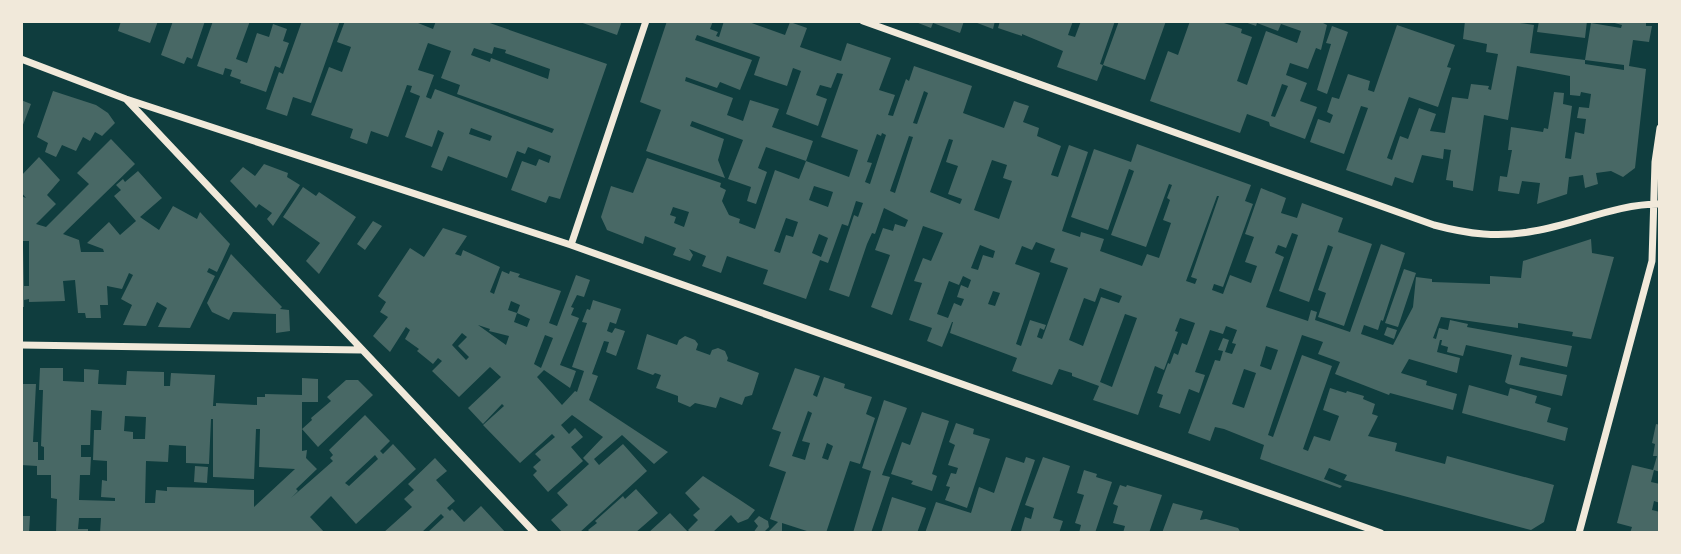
<svg xmlns="http://www.w3.org/2000/svg" width="1681" height="554" font-family="Signika,sans-serif">
  <rect width="100%" height="100%" fill="#0f3d3e"/>
  <path fill="#486865" fill-rule="evenodd" d="M 121,21 L 158,21 L 150,43 L 118,31 Z
    M 173,21 L 205,21 L 192,59 L 187,57 L 184,64 L 161,55 Z
    M 213,21 L 250,21 L 236,59 L 247,63 L 257,33 L 269,37 L 273,24 L 287,29 L 283,41 L 289,43 L 280,68 L 275,66 L 266,92 L 240,83 L 241,80 L 230,76 L 232,70 L 225,68 L 223,75 L 197,66 Z
    M 302,21 L 340,21 L 311,103 L 293,97 L 287,116 L 266,109 L 279,72 L 283,74 Z
    M 345,21 L 419,21 L 418,23 L 433,29 L 436,21 L 484,21 L 607,64 L 560,199 L 549,196 L 546,203 L 511,190 L 522,161 L 536,166 L 539,159 L 549,163 L 551,156 L 528,147 L 525,154 L 517,151 L 507,178 L 448,156 L 442,171 L 431,167 L 444,133 L 438,130 L 432,147 L 405,137 L 420,96 L 410,92 L 412,86 L 407,85 L 388,137 L 371,131 L 367,144 L 350,138 L 353,129 L 311,115 L 329,67 L 342,72 L 351,47 L 337,42 ZM 428,43 L 451,51 L 441,78 L 460,85 L 457,94 L 554,129 L 552,133 L 435,89 L 431,99 L 426,97 L 434,75 L 418,70 ZM 494,47 L 506,50 L 505,53 L 550,69 L 548,79 L 491,58 L 490,62 L 471,55 L 474,48 L 492,54 ZM 471,128 L 492,136 L 490,141 L 469,134 Z
    M 577,21 L 622,21 L 617,35 Z
    M 667,21 L 713,21 L 710,29 L 718,32 L 716,36 L 719,37 L 724,21 L 746,21 L 785,35 L 790,22 L 807,28 L 800,47 L 841,61 L 847,43 L 891,58 L 879,90 L 895,95 L 888,115 L 893,116 L 906,79 L 909,81 L 914,66 L 972,86 L 963,113 L 1004,128 L 1014,101 L 1029,106 L 1023,122 L 1039,128 L 1037,136 L 1061,146 L 1051,175 L 1058,177 L 1069,145 L 1088,152 L 1062,231 L 1080,237 L 1081,232 L 1104,239 L 1100,251 L 1142,266 L 1147,254 L 1159,258 L 1171,223 L 1163,220 L 1170,200 L 1167,198 L 1172,185 L 1169,184 L 1146,247 L 1111,235 L 1134,171 L 1129,169 L 1108,230 L 1071,217 L 1094,149 L 1131,162 L 1137,144 L 1251,185 L 1245,201 L 1253,204 L 1223,287 L 1214,284 L 1212,290 L 1223,294 L 1230,275 L 1251,283 L 1257,266 L 1245,262 L 1254,237 L 1245,234 L 1261,188 L 1286,198 L 1281,213 L 1297,218 L 1302,203 L 1343,218 L 1338,232 L 1372,244 L 1344,326 L 1318,317 L 1326,293 L 1318,290 L 1333,247 L 1328,245 L 1309,302 L 1279,291 L 1298,235 L 1292,233 L 1286,248 L 1278,245 L 1275,253 L 1284,257 L 1266,307 L 1308,321 L 1311,310 L 1317,312 L 1315,320 L 1350,332 L 1381,244 L 1405,253 L 1383,321 L 1381,320 L 1378,330 L 1364,325 L 1361,334 L 1393,345 L 1413,307 L 1416,277 L 1432,279 L 1432,282 L 1490,284 L 1490,276 L 1521,278 L 1523,261 L 1591,239 L 1592,253 L 1614,257 L 1591,339 L 1572,336 L 1573,332 L 1518,323 L 1518,328 L 1441,317 L 1433,338 L 1436,339 L 1439,328 L 1448,330 L 1450,320 L 1468,324 L 1467,327 L 1572,346 L 1567,367 L 1521,357 L 1519,365 L 1567,375 L 1562,396 L 1508,384 L 1505,382 L 1512,355 L 1466,345 L 1463,356 L 1447,352 L 1448,347 L 1441,345 L 1442,340 L 1440,340 L 1437,352 L 1460,358 L 1457,373 L 1409,359 L 1401,373 L 1427,381 L 1426,385 L 1457,394 L 1453,410 L 1390,393 L 1389,395 L 1335,374 L 1340,362 L 1318,354 L 1323,342 L 1302,335 L 1268,435 L 1273,437 L 1302,355 L 1332,366 L 1303,449 L 1308,451 L 1314,436 L 1330,441 L 1339,416 L 1323,410 L 1330,388 L 1346,393 L 1347,391 L 1364,396 L 1363,399 L 1375,404 L 1372,414 L 1378,416 L 1368,436 L 1397,443 L 1395,451 L 1445,464 L 1447,456 L 1554,485 L 1544,522 L 1531,530 L 1344,480 L 1347,475 L 1329,468 L 1324,479 L 1342,486 L 1340,488 L 1260,459 L 1264,445 L 1224,429 L 1215,427 L 1210,441 L 1188,433 L 1215,360 L 1220,361 L 1223,351 L 1218,350 L 1223,338 L 1229,340 L 1225,352 L 1232,354 L 1236,344 L 1232,343 L 1237,330 L 1226,326 L 1223,334 L 1210,330 L 1195,372 L 1205,375 L 1199,393 L 1189,389 L 1180,414 L 1159,407 L 1163,395 L 1157,393 L 1168,363 L 1170,364 L 1174,353 L 1178,355 L 1182,343 L 1187,345 L 1195,323 L 1180,318 L 1175,331 L 1178,332 L 1164,370 L 1155,366 L 1138,415 L 1093,400 L 1099,386 L 1072,376 L 1072,373 L 1059,369 L 1052,385 L 1012,371 L 1017,358 L 950,333 L 953,322 L 952,322 L 942,347 L 927,341 L 932,328 L 909,320 L 922,283 L 914,281 L 923,258 L 931,261 L 943,233 L 923,226 L 892,315 L 871,307 L 890,255 L 875,250 L 883,228 L 893,231 L 895,224 L 905,227 L 908,220 L 884,208 L 875,234 L 872,233 L 867,244 L 849,297 L 829,290 L 854,215 L 858,217 L 863,203 L 856,201 L 848,226 L 842,224 L 828,263 L 820,260 L 806,299 L 763,284 L 768,270 L 727,256 L 721,273 L 702,266 L 706,256 L 689,249 L 693,255 L 690,261 L 673,255 L 676,248 L 645,236 L 643,244 L 607,230 L 601,217 L 611,186 L 633,193 L 647,158 L 721,183 L 720,187 L 726,190 L 722,201 L 729,215 L 740,219 L 739,223 L 755,229 L 775,170 L 799,179 L 806,161 L 766,147 L 758,168 L 767,172 L 756,204 L 747,201 L 751,187 L 728,179 L 743,140 L 692,121 L 690,126 L 724,139 L 718,160 L 725,178 L 646,151 L 661,110 L 640,102 ZM 697,35 L 760,57 L 754,75 L 787,86 L 793,68 L 801,71 L 786,114 L 818,126 L 827,99 L 816,95 L 820,85 L 831,88 L 837,73 L 843,74 L 821,137 L 858,150 L 849,177 L 806,161 L 813,141 L 772,127 L 779,109 L 750,100 L 743,121 L 727,115 L 733,98 L 685,81 L 686,77 L 717,88 L 720,82 L 740,90 L 752,60 L 695,40 ZM 924,91 L 928,93 L 917,124 L 913,123 ZM 882,133 L 886,135 L 870,184 L 865,182 L 872,163 L 867,162 L 877,134 L 881,136 ZM 909,136 L 913,137 L 895,193 L 890,191 ZM 949,139 L 953,140 L 946,162 L 958,166 L 948,194 L 962,199 L 960,204 L 930,192 ZM 992,160 L 1007,165 L 1003,178 L 1012,181 L 999,219 L 974,210 ZM 814,186 L 833,192 L 828,207 L 809,200 ZM 1217,196 L 1219,196 L 1191,277 L 1197,279 L 1195,284 L 1186,281 ZM 673,207 L 689,212 L 684,227 L 674,223 L 676,217 L 670,215 ZM 786,218 L 798,222 L 793,237 L 786,235 L 780,253 L 774,251 ZM 819,234 L 828,238 L 821,257 L 812,253 ZM 1036,242 L 1055,249 L 1050,262 L 1068,268 L 1042,339 L 1037,337 L 1040,328 L 1044,330 L 1046,325 L 1030,320 L 1021,346 L 1016,344 L 1040,273 L 1015,264 L 1022,246 L 1032,250 ZM 980,245 L 995,251 L 993,258 L 983,255 L 978,270 L 971,268 ZM 963,276 L 971,280 L 968,288 L 961,285 L 957,297 L 964,299 L 961,306 L 954,303 L 948,318 L 937,314 L 949,281 L 959,285 ZM 1100,288 L 1122,296 L 1119,303 L 1101,297 L 1083,346 L 1069,340 L 1084,298 L 1095,302 ZM 993,291 L 1000,293 L 995,306 L 988,304 ZM 1125,314 L 1137,318 L 1112,387 L 1100,382 ZM 1266,346 L 1278,350 L 1271,370 L 1260,366 ZM 1244,369 L 1256,373 L 1244,408 L 1232,404 Z
    M 913,21 L 964,21 L 960,33 L 933,23 L 931,28 Z
    M 972,21 L 995,21 L 993,29 Z
    M 1000,21 L 1073,21 L 1068,35 L 1075,37 L 1081,21 L 1115,21 L 1100,64 L 1103,65 L 1097,81 L 1057,67 L 1063,51 L 1022,34 L 1022,36 L 998,28 Z
    M 1119,21 L 1166,21 L 1145,80 L 1103,65 Z
    M 1190,21 L 1218,21 L 1242,29 L 1241,33 L 1252,37 L 1237,81 L 1247,85 L 1266,31 L 1297,43 L 1301,31 L 1281,24 L 1278,31 L 1257,23 L 1256,26 L 1242,21 L 1319,21 L 1327,25 L 1321,50 L 1316,48 L 1308,69 L 1290,63 L 1286,75 L 1307,83 L 1300,101 L 1317,107 L 1305,139 L 1270,126 L 1269,122 L 1247,114 L 1240,133 L 1150,101 L 1168,51 L 1178,55 ZM 1282,84 L 1288,86 L 1275,117 L 1271,116 Z
    M 1465,21 L 1520,21 L 1520,23 L 1534,25 L 1530,53 L 1585,60 L 1585,64 L 1624,70 L 1624,65 L 1585,60 L 1591,23 L 1621,28 L 1622,25 L 1607,21 L 1646,21 L 1646,26 L 1652,26 L 1649,42 L 1633,40 L 1629,66 L 1646,69 L 1635,168 L 1623,177 L 1611,171 L 1596,173 L 1598,184 L 1585,188 L 1583,175 L 1569,177 L 1567,194 L 1537,204 L 1540,183 L 1522,181 L 1519,194 L 1498,191 L 1500,176 L 1507,177 L 1512,150 L 1508,150 L 1511,127 L 1543,132 L 1544,128 L 1548,129 L 1554,92 L 1564,93 L 1563,104 L 1572,106 L 1565,158 L 1571,159 L 1575,132 L 1584,134 L 1586,119 L 1577,118 L 1579,107 L 1589,108 L 1591,94 L 1581,92 L 1580,96 L 1570,95 L 1570,76 L 1517,66 L 1508,120 L 1484,115 L 1473,191 L 1453,187 L 1453,181 L 1446,180 L 1451,150 L 1444,149 L 1443,159 L 1422,155 L 1413,183 L 1395,177 L 1392,186 L 1346,170 L 1368,108 L 1361,106 L 1344,154 L 1310,142 L 1318,119 L 1330,123 L 1333,115 L 1327,112 L 1332,97 L 1339,99 L 1348,74 L 1370,81 L 1368,90 L 1374,92 L 1397,25 L 1455,45 L 1447,67 L 1451,68 L 1438,107 L 1409,97 L 1387,158 L 1392,160 L 1400,136 L 1408,139 L 1419,108 L 1436,114 L 1430,131 L 1445,133 L 1452,97 L 1468,99 L 1471,84 L 1489,86 L 1488,89 L 1491,90 L 1498,54 L 1486,52 L 1487,44 L 1463,39 Z
    M 1539,21 L 1587,21 L 1585,38 L 1537,32 Z
    M 1332,26 L 1348,32 L 1327,94 L 1317,90 L 1331,44 L 1326,43 Z
    M 53,91 L 96,105 L 108,113 L 115,123 L 102,136 L 95,132 L 90,141 L 83,137 L 76,151 L 62,145 L 56,157 L 45,152 L 48,143 L 37,137 Z
    M 21,100 L 31,104 L 21,130 Z
    M 111,139 L 135,164 L 63,234 L 79,240 L 81,252 L 104,252 L 103,249 L 87,243 L 109,222 L 120,235 L 136,221 L 114,196 L 121,190 L 116,185 L 123,179 L 125,182 L 138,171 L 162,198 L 140,217 L 159,230 L 173,206 L 197,219 L 200,212 L 230,244 L 217,272 L 209,268 L 207,272 L 215,276 L 190,328 L 158,327 L 167,308 L 157,302 L 146,326 L 123,325 L 132,305 L 121,299 L 133,275 L 129,273 L 122,289 L 107,286 L 108,305 L 100,305 L 101,318 L 86,318 L 85,313 L 78,313 L 75,280 L 63,281 L 65,301 L 29,302 L 29,299 L 24,300 L 24,307 L 21,307 L 21,248 L 23,247 L 24,286 L 29,286 L 29,241 L 21,241 L 21,196 L 26,198 L 21,192 L 21,176 L 39,157 L 60,180 L 47,195 L 56,204 L 36,224 L 46,227 L 89,184 L 77,173 Z
    M 264,164 L 288,173 L 287,177 L 300,185 L 273,226 L 267,219 L 272,213 L 259,204 L 256,208 L 230,181 L 243,167 L 255,176 Z
    M 303,187 L 316,196 L 319,192 L 356,217 L 319,274 L 306,261 L 320,243 L 283,217 Z
    M 373,221 L 382,226 L 365,250 L 357,244 Z
    M 443,228 L 467,236 L 455,254 L 461,256 L 463,250 L 500,267 L 490,292 L 494,294 L 502,271 L 509,274 L 510,271 L 520,274 L 518,277 L 561,291 L 549,323 L 557,326 L 576,275 L 590,280 L 584,297 L 577,295 L 571,307 L 574,308 L 571,315 L 579,318 L 560,365 L 576,371 L 570,388 L 544,370 L 537,377 L 562,405 L 575,391 L 577,392 L 584,371 L 572,367 L 587,323 L 582,322 L 587,309 L 590,310 L 593,300 L 621,309 L 616,324 L 610,322 L 607,331 L 612,333 L 615,328 L 625,331 L 616,356 L 606,352 L 609,342 L 604,341 L 592,374 L 598,376 L 589,400 L 668,452 L 654,464 L 622,435 L 594,459 L 599,465 L 623,444 L 647,471 L 579,533 L 563,533 L 551,520 L 568,505 L 557,493 L 589,464 L 583,458 L 603,437 L 572,415 L 561,425 L 569,434 L 575,428 L 583,437 L 571,447 L 583,461 L 548,492 L 533,475 L 537,471 L 533,467 L 541,460 L 535,454 L 555,437 L 552,434 L 520,463 L 483,425 L 504,406 L 502,404 L 483,424 L 468,408 L 501,377 L 490,367 L 459,397 L 432,371 L 442,361 L 438,358 L 433,364 L 417,351 L 419,349 L 405,339 L 410,330 L 406,327 L 390,352 L 373,336 L 388,317 L 380,312 L 386,302 L 378,296 L 410,248 L 424,257 ZM 511,301 L 520,305 L 517,313 L 530,319 L 527,327 L 514,322 L 517,313 L 508,310 ZM 478,325 L 490,329 L 489,331 L 509,336 L 506,345 ZM 462,333 L 467,337 L 458,346 L 469,357 L 466,360 L 452,345 ZM 545,335 L 553,338 L 541,368 L 534,364 Z
    M 231,254 L 282,307 L 280,309 L 289,310 L 290,331 L 276,333 L 276,314 L 233,312 L 229,320 L 212,312 L 207,303 Z
    M 1404,269 L 1416,273 L 1398,327 L 1385,323 Z
    M 1387,327 L 1397,330 L 1394,339 L 1384,335 Z
    M 647,334 L 677,345 L 679,340 L 685,336 L 695,340 L 698,344 L 696,350 L 710,355 L 712,350 L 718,348 L 725,351 L 728,358 L 727,361 L 759,373 L 752,395 L 745,397 L 742,405 L 720,397 L 716,408 L 695,403 L 690,407 L 678,402 L 678,396 L 656,388 L 661,375 L 655,373 L 653,375 L 637,369 Z
    M 40,368 L 63,368 L 63,381 L 84,382 L 84,369 L 99,370 L 98,384 L 126,385 L 127,371 L 164,372 L 164,386 L 170,386 L 171,373 L 215,375 L 213,406 L 216,406 L 216,403 L 257,405 L 257,397 L 265,397 L 265,394 L 302,395 L 302,378 L 318,379 L 318,402 L 302,402 L 302,429 L 312,420 L 311,418 L 331,401 L 327,397 L 346,380 L 358,380 L 373,395 L 318,447 L 302,429 L 302,451 L 307,450 L 306,458 L 317,469 L 296,489 L 298,491 L 291,498 L 333,461 L 330,458 L 333,455 L 329,450 L 365,415 L 390,441 L 380,451 L 383,454 L 393,444 L 416,469 L 356,524 L 331,496 L 310,517 L 325,533 L 100,533 L 101,518 L 79,518 L 78,529 L 88,529 L 88,533 L 56,533 L 57,499 L 51,498 L 51,475 L 37,475 L 37,466 L 21,465 L 21,387 L 23,384 L 36,384 L 33,442 L 38,442 L 38,460 L 44,460 L 44,447 L 41,446 L 43,390 L 39,390 ZM 91,410 L 102,411 L 101,430 L 94,430 L 93,460 L 107,461 L 107,481 L 102,480 L 101,497 L 115,498 L 115,501 L 79,500 L 80,475 L 90,475 L 91,457 L 81,457 L 81,445 L 90,445 ZM 125,416 L 146,417 L 145,439 L 133,439 L 133,432 L 124,431 ZM 211,419 L 213,419 L 213,477 L 254,479 L 256,429 L 260,429 L 259,467 L 295,469 L 254,507 L 254,490 L 211,488 L 167,487 L 167,491 L 156,490 L 155,503 L 145,503 L 146,461 L 168,462 L 169,445 L 186,446 L 186,463 L 209,464 ZM 375,455 L 378,459 L 349,486 L 345,483 Z
    M 795,368 L 820,376 L 813,395 L 817,397 L 824,377 L 845,384 L 844,388 L 872,397 L 866,414 L 875,418 L 860,464 L 850,461 L 826,533 L 813,533 L 782,523 L 782,531 L 788,533 L 767,533 L 778,522 L 770,519 L 786,472 L 769,466 L 781,432 L 772,429 ZM 808,411 L 812,413 L 802,441 L 810,443 L 805,460 L 792,456 ZM 827,443 L 833,446 L 828,460 L 822,458 Z
    M 1469,385 L 1508,396 L 1510,388 L 1537,396 L 1535,403 L 1551,408 L 1547,422 L 1568,428 L 1565,441 L 1462,413 Z
    M 884,400 L 907,408 L 882,475 L 890,477 L 871,533 L 853,533 L 871,471 L 862,468 Z
    M 922,412 L 949,421 L 932,474 L 937,476 L 932,491 L 911,484 L 913,481 L 891,474 L 902,442 L 910,445 Z
    M 956,423 L 974,429 L 973,434 L 990,439 L 967,508 L 945,500 L 950,487 L 946,486 L 951,473 L 956,474 L 958,468 L 948,465 L 955,445 L 949,442 Z
    M 1656,424 L 1660,425 L 1660,472 L 1654,470 L 1651,482 L 1660,484 L 1660,503 L 1654,501 L 1652,510 L 1660,512 L 1660,533 L 1630,533 L 1632,527 L 1617,523 L 1632,465 L 1653,470 L 1657,456 L 1653,456 L 1655,444 L 1652,443 Z
    M 1006,457 L 1024,463 L 1026,457 L 1035,460 L 1010,533 L 925,533 L 936,502 L 971,513 L 979,487 L 994,493 Z
    M 1043,457 L 1070,466 L 1053,518 L 1063,521 L 1059,533 L 1026,533 L 1021,531 L 1025,517 L 1031,519 L 1034,508 L 1025,505 Z
    M 435,458 L 447,471 L 436,480 L 455,501 L 447,508 L 450,511 L 452,509 L 464,522 L 481,506 L 506,533 L 427,533 L 444,517 L 441,514 L 421,533 L 383,533 L 412,507 L 404,499 L 414,490 L 408,484 Z
    M 195,466 L 208,467 L 207,483 L 194,482 Z
    M 1084,470 L 1097,474 L 1096,477 L 1112,482 L 1095,533 L 1079,533 L 1081,525 L 1075,523 L 1084,495 L 1077,493 Z
    M 703,476 L 740,500 L 755,510 L 748,519 L 738,523 L 731,515 L 712,533 L 691,533 L 688,530 L 698,520 L 693,515 L 700,509 L 685,493 Z
    M 1120,485 L 1126,487 L 1127,485 L 1162,495 L 1149,533 L 1123,533 L 1125,526 L 1113,523 L 1118,506 L 1113,504 Z
    M 636,489 L 658,513 L 635,533 L 591,533 L 588,530 L 597,523 L 595,521 L 623,496 L 625,499 Z
    M 892,497 L 926,508 L 917,533 L 881,533 Z
    M 1173,503 L 1203,511 L 1200,520 L 1206,519 L 1238,528 L 1241,533 L 1162,533 Z
    M 670,513 L 689,533 L 648,533 Z
    M 21,516 L 30,516 L 29,533 L 21,533 Z
    M 759,516 L 768,521 L 769,527 L 763,533 L 753,533 L 758,526 L 754,521 Z"/>
  <g fill="none" stroke-linecap="round" stroke-linejoin="round">
    <path stroke="#f1e9da" stroke-width="7" d="M 863,21 L 1434,225 C 1468,234 1499,238 1534,231 C 1577,224 1615,204 1660,204
      M 21,59 L 126,99 L 571,245 L 1381,533
      M 127,100 L 535,533
      M 571,245 L 646,21
      M 21,345 L 362,350
      M 1579,533 L 1652,261 L 1655,162 L 1660,128"/>
  </g>
  <rect width="1681" height="554" fill="none" stroke="#f1e9da" stroke-width="46"/>
</svg>
